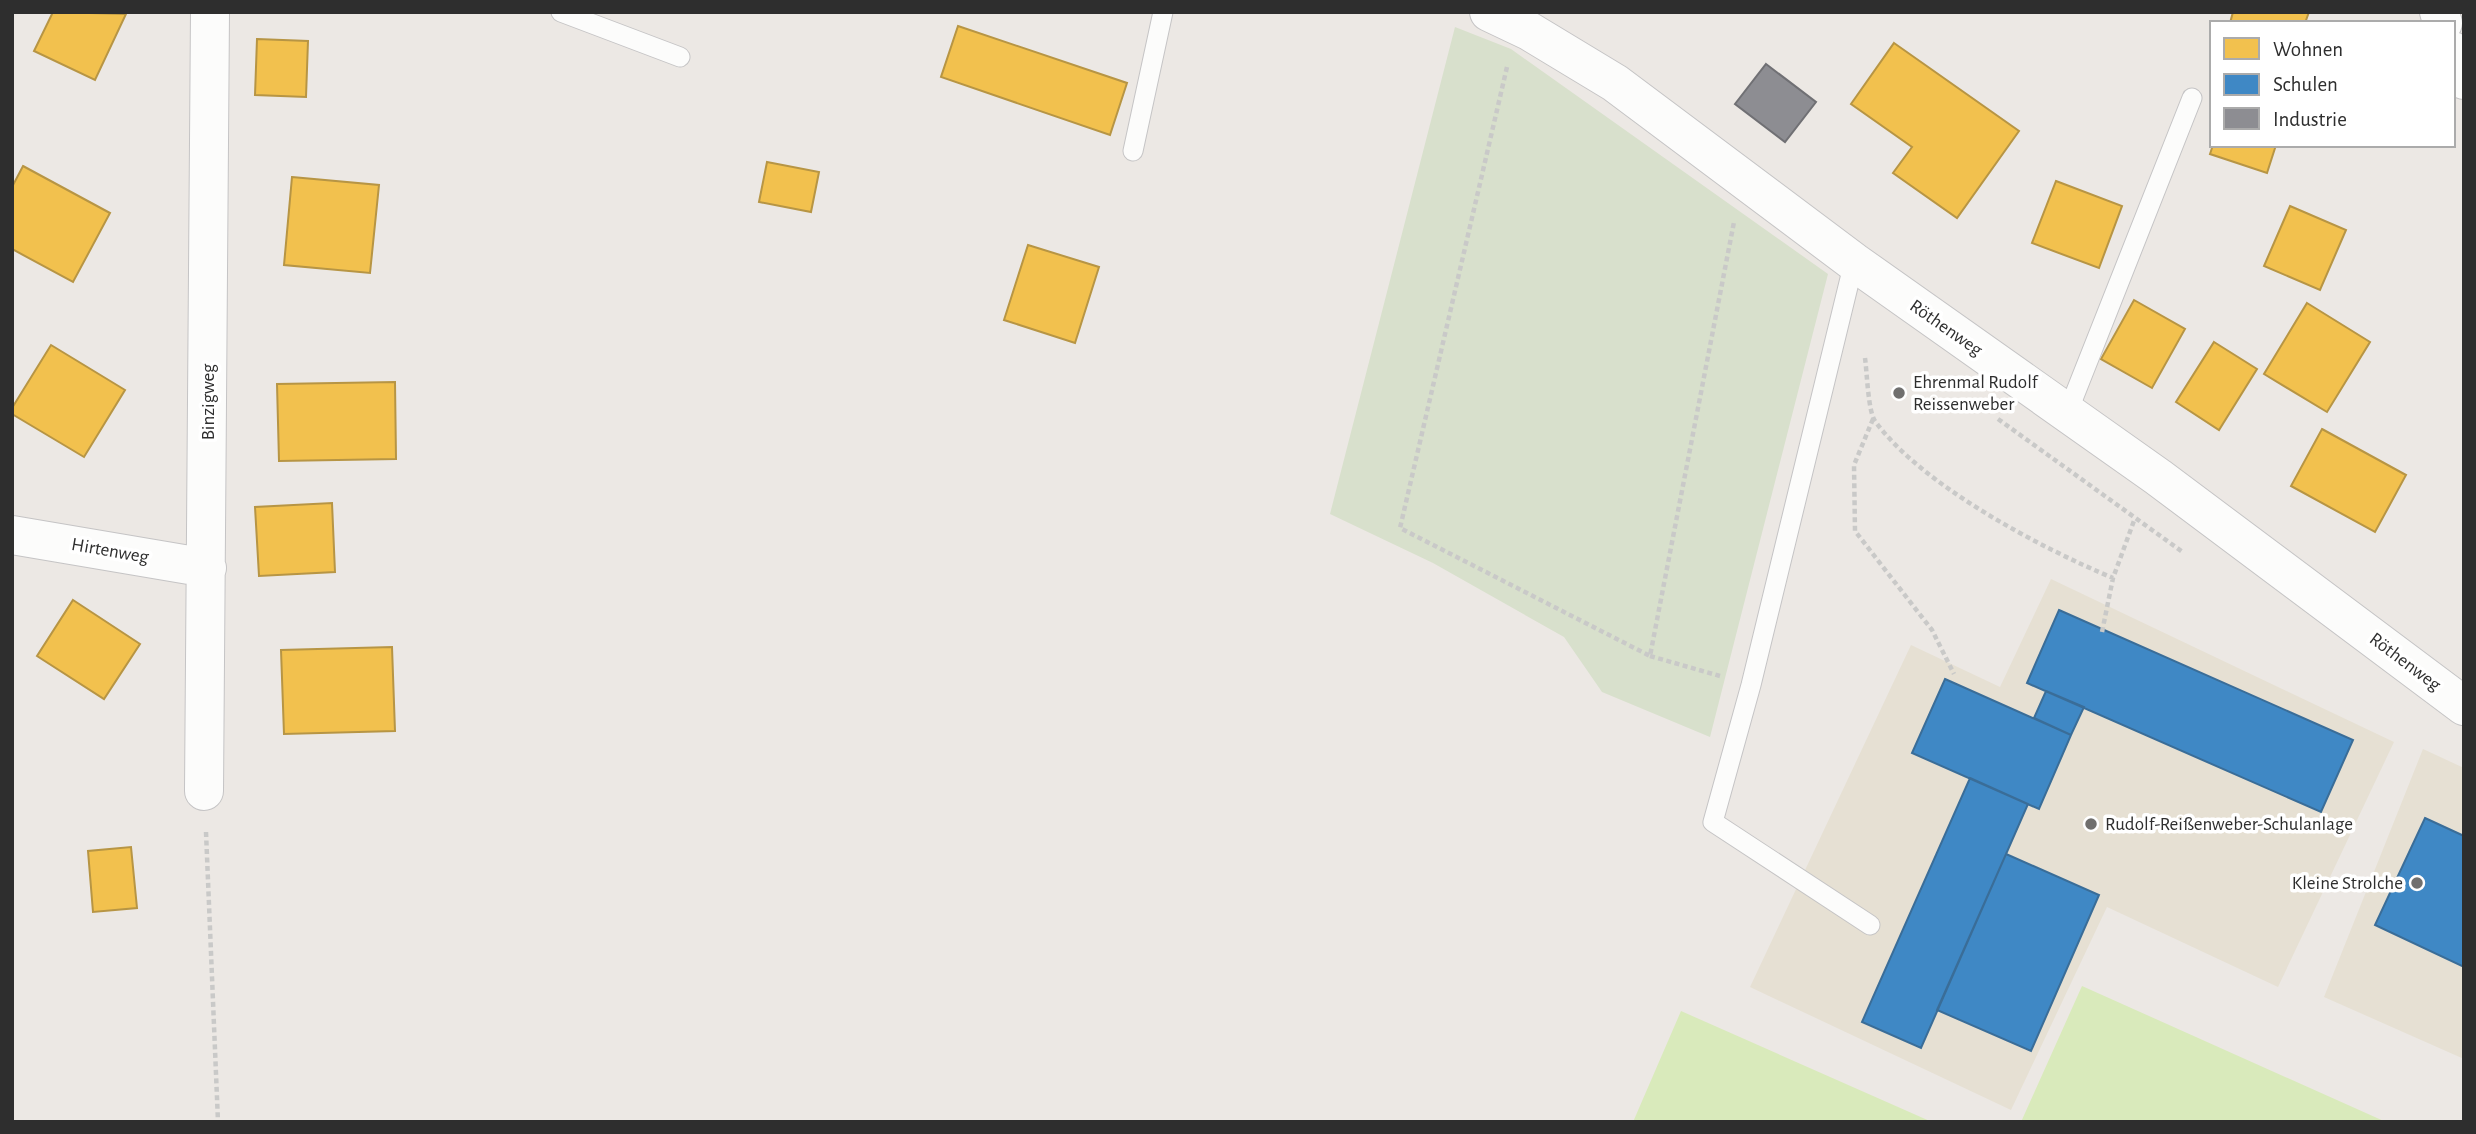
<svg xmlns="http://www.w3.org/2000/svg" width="2476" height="1134" font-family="'Alegreya Sans',sans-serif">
  <rect width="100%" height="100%" fill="#ece8e4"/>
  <path fill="#e6e0d3" d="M 2051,579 L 2394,742 L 2278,987 L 2107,907 L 2011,1110 L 1750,987 L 1911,645 L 2000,687 Z
    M 2423,749 L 2464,768 L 2464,1059 L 2324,997 Z"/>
  <path fill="#d8e0cc" d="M 1455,27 L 1511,49 L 1828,274 L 1710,737 L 1602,692 L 1564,637 L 1433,563 L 1330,514 Z"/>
  <path fill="#d9eabb" d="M 2082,986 L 2386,1122 L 2021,1122 Z
    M 1681,1011 L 1932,1122 L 1633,1122 Z"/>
  <path fill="#f2c14e" stroke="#b79544" stroke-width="2" d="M 53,12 L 126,14 L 95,80 L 34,51 Z
    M 2233,12 L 2309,12 L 2305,23 L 2230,23 Z
    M 958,26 L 1127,83 L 1110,135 L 941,77 Z
    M 257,39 L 308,41 L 306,97 L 255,95 Z
    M 1894,43 L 2019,131 L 1957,218 L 1893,173 L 1912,147 L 1851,104 Z
    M 2213,145 L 2276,145 L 2267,173 L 2210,154 Z
    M 767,162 L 819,172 L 811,212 L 759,202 Z
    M 23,166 L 110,213 L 73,282 L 12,249 L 12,187 Z
    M 292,177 L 379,185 L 370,273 L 284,265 Z
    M 2056,181 L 2122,206 L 2099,268 L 2032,243 Z
    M 2290,206 L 2346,230 L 2320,290 L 2264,266 Z
    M 1028,245 L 1099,267 L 1075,343 L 1004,320 Z
    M 2134,300 L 2185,329 L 2152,388 L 2101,359 Z
    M 2307,303 L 2370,342 L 2327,412 L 2264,374 Z
    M 2214,342 L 2257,369 L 2219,430 L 2176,402 Z
    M 51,345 L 125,390 L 84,457 L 12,414 L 12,408 Z
    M 395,382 L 396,459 L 279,461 L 277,384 Z
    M 2322,429 L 2406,475 L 2375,532 L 2291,486 Z
    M 332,503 L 335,572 L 259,576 L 255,507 Z
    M 73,600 L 140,644 L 104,699 L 37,656 Z
    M 392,647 L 395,731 L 284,734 L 281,650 Z
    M 131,847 L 137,908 L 93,912 L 88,851 Z"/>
  <path fill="#3f88c5" stroke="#3a6d98" stroke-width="2" d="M 2059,610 L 2353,740 L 2321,812 L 2027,683 Z
    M 1945,679 L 2071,735 L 2039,809 L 1912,753 Z
    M 2046,691 L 2084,707 L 2071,735 L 2034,718 Z
    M 1970,778 L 2028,804 L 1921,1048 L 1862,1022 Z
    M 2425,818 L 2464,836 L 2464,967 L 2375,925 Z
    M 2006,854 L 2099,895 L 2031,1051 L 1937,1010 Z"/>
  <path fill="#8d8d92" stroke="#707074" stroke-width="2" d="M 1766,64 L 1816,102 L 1785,142 L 1735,104 Z"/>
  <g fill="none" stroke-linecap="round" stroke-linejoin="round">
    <g stroke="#c5c4c5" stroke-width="21">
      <path id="service" d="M 561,12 L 680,57
        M 1133,151 L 1163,12
        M 1854,262 L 1751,685 L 1713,822 L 1870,925
        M 2067,414 L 2192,98"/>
    </g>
    <g stroke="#c5c4c5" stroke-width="40">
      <path id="minor" d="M 1489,12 L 1529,31 L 1615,83 L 1854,262 L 2158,477 L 2464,706
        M 12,535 L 207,568
        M 204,791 L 210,12"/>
    </g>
    <g stroke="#c5c4c5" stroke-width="40">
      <path id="secondary" d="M 2439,12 L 2443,23
        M 2453,51 L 2464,80"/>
    </g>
    <path stroke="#c9c9c8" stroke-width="4.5" stroke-dasharray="5 3.5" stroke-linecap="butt" d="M 1507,67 L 1400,528 L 1650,656 L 1734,222
      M 1865,358 C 1867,372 1868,411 1875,421 C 1921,485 2041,548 2113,578
      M 1873,419 L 1854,465 L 1855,531 L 1932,630 L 1954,674
      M 1998,419 L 2184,553
      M 2102,632 L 2113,578 L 2135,518
      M 1650,656 L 1720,676
      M 206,832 L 218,1122"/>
    <use href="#service" stroke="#fcfcfb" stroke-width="19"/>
    <use href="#minor" stroke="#fcfcfb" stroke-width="38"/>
    <use href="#secondary" stroke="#fcfcfb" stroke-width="38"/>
  </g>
  <g fill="#706f6e" stroke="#fff" stroke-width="2.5">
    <circle cx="1899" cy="393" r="7"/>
    <circle cx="2091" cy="824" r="7"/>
    <circle cx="2417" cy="883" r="7"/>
  </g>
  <g text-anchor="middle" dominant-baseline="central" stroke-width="7" stroke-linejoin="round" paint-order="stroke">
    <g font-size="19" fill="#2e2e2e" stroke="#fff">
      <text transform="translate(1946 328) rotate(35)">Röthenweg</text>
      <text transform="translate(208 402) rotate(-90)">Binzigweg</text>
      <text transform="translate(110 551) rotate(10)">Hirtenweg</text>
      <text transform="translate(2405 662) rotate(37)">Röthenweg</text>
    </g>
    <g font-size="19" fill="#2e2e2e" stroke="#fff" text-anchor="start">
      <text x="1913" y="382">Ehrenmal Rudolf<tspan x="1913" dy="22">Reissenweber</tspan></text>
      <text x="2105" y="824">Rudolf-Reißenweber-Schulanlage</text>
      <text x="2403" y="883" text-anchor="end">Kleine Strolche</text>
    </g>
  </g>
  <rect width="2476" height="1134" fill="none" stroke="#2e2e2e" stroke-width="28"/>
  <rect x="2210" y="21" width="245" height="126" fill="#ffffff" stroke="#ababab" stroke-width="2"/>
  <rect x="2224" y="38" width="35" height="21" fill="#f2c14e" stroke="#ababab" stroke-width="2"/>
  <text x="2273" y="56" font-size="21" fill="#2e2e2e">Wohnen</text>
  <rect x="2224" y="74" width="35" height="21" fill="#3f88c5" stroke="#ababab" stroke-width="2"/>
  <text x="2273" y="91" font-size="21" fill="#2e2e2e">Schulen</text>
  <rect x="2224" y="108" width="35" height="21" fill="#8d8d92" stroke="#ababab" stroke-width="2"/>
  <text x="2273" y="126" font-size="21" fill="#2e2e2e">Industrie</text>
</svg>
